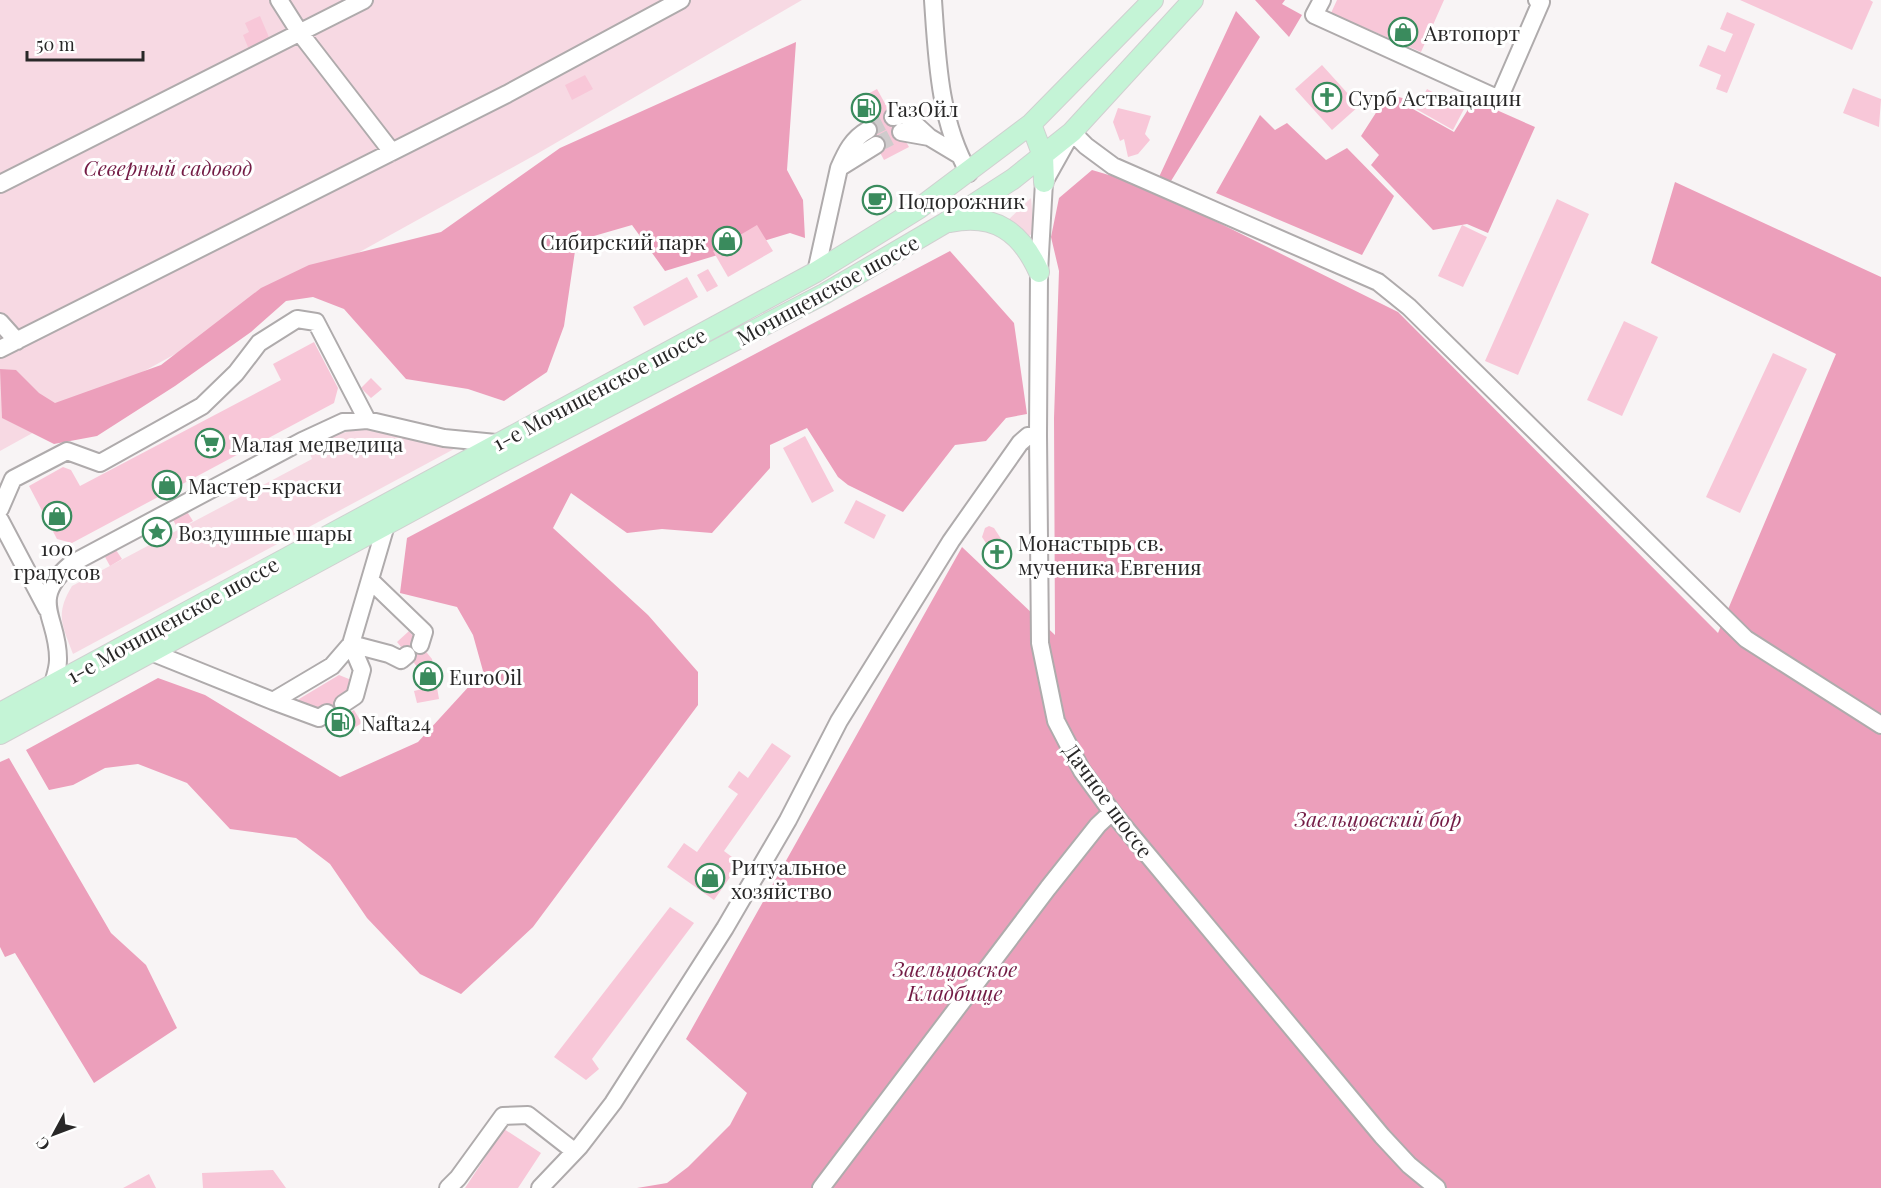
<svg xmlns="http://www.w3.org/2000/svg" width="1881" height="1188" font-family="'Playfair Display',serif">
  <rect width="100%" height="100%" fill="#f8f4f5"/>
  <path fill="#f7d9e3" d="M 0,0 L 802,0 L 535,155 L 0,451 Z
    M 1031,198 L 1034,232 L 1029,236 L 1005,223 Z
    M 363,429 L 454,449 L 73,654 C 62,625 55,614 72,586 L 312,459 L 310,454 C 323,438 343,431 363,429 Z"/>
  <path fill="#ec9fbb" d="M 1255,0 L 1285,0 L 1282,4 L 1302,15 L 1289,37 Z
    M 1236,11 L 1260,37 L 1171,181 L 1159,177 Z
    M 796,42 L 787,170 L 803,200 L 805,238 L 790,233 L 665,271 L 632,225 L 587,238 L 575,251 L 564,326 L 547,372 L 504,401 L 468,389 L 406,379 L 344,309 L 313,297 L 286,301 L 251,332 L 175,386 L 97,436 L 54,444 L 2,418 L 0,369 L 16,370 L 39,393 L 55,403 L 161,365 L 261,288 L 309,265 L 441,232 L 560,148 Z
    M 1388,94 L 1413,101 L 1413,109 L 1454,132 L 1474,100 L 1535,127 L 1488,233 L 1467,224 L 1433,230 L 1371,165 L 1379,155 L 1361,136 Z
    M 1260,115 L 1275,130 L 1287,123 L 1326,160 L 1347,148 L 1394,196 L 1362,255 L 1216,193 Z
    M 1092,170 L 1139,184 L 1189,208 L 1398,312 L 1718,633 L 1836,354 L 1651,263 L 1675,182 L 1881,277 L 1881,1188 L 637,1188 L 667,1183 L 688,1167 L 730,1125 L 747,1093 L 686,1039 L 962,547 L 1055,635 L 1054,418 L 1059,271 L 1051,237 L 1059,198 Z
    M 950,251 L 1014,323 L 1027,414 L 1006,418 L 986,441 L 955,445 L 903,512 L 848,485 L 838,477 L 807,428 L 770,445 L 770,468 L 712,533 L 662,529 L 627,533 L 571,493 L 553,528 L 648,615 L 698,672 L 698,705 L 533,927 L 461,994 L 420,974 L 367,918 L 330,864 L 296,838 L 230,829 L 187,783 L 138,764 L 105,768 L 73,785 L 49,790 L 26,750 L 158,678 L 205,695 L 340,777 L 418,742 L 483,671 L 473,635 L 457,607 L 400,593 L 407,538 Z
    M 9,758 L 111,933 L 146,965 L 177,1028 L 94,1083 L 15,953 L 5,957 L 0,947 L 0,762 Z"/>
  <path fill="#f8c7d8" d="M 1337,0 L 1444,0 L 1421,52 L 1331,13 Z
    M 1740,0 L 1870,0 L 1873,2 L 1852,50 Z
    M 1727,12 L 1755,24 L 1727,93 L 1716,89 L 1721,75 L 1699,66 L 1708,45 L 1725,52 L 1733,34 L 1720,29 Z
    M 260,16 L 271,42 L 250,52 L 243,35 L 249,32 L 245,23 Z
    M 1322,65 L 1359,106 L 1332,130 L 1295,89 Z
    M 585,75 L 593,89 L 572,100 L 565,85 Z
    M 1853,88 L 1881,99 L 1879,127 L 1843,113 Z
    M 877,89 L 909,147 L 884,160 L 853,102 Z
    M 1427,89 L 1464,109 L 1453,130 L 1416,109 Z
    M 1118,108 L 1151,116 L 1145,134 L 1150,140 L 1138,154 L 1128,157 L 1124,139 L 1120,141 L 1113,122 Z
    M 880,191 L 885,199 L 874,207 L 869,199 Z
    M 1557,199 L 1589,214 L 1518,375 L 1485,361 Z
    M 757,225 L 773,251 L 728,277 L 713,251 Z
    M 1462,225 L 1487,237 L 1463,287 L 1438,276 Z
    M 708,269 L 718,286 L 707,292 L 697,275 Z
    M 687,277 L 698,297 L 644,326 L 633,307 Z
    M 1624,321 L 1658,337 L 1622,416 L 1587,400 Z
    M 314,342 L 338,388 L 334,403 L 72,543 L 57,539 L 29,486 L 63,467 L 71,470 L 80,486 L 281,380 L 273,364 Z
    M 1773,353 L 1807,369 L 1740,513 L 1706,497 Z
    M 371,378 L 382,389 L 371,398 L 361,388 Z
    M 805,436 L 834,491 L 812,503 L 783,448 Z
    M 856,500 L 886,515 L 874,539 L 844,523 Z
    M 186,510 L 193,521 L 178,529 L 172,518 Z
    M 989,526 L 994,528 L 1011,554 L 999,563 L 982,537 L 985,528 Z
    M 116,550 L 122,559 L 110,566 L 105,557 Z
    M 409,631 L 432,659 L 439,699 L 417,703 L 414,691 L 422,689 L 419,669 L 397,642 Z
    M 339,675 L 354,681 L 350,690 L 339,696 L 349,713 L 354,710 L 362,723 L 339,737 L 323,705 L 313,711 L 297,705 L 299,699 Z
    M 772,743 L 791,756 L 724,851 L 740,863 L 714,900 L 667,867 L 684,843 L 697,852 L 738,794 L 728,787 L 739,771 L 748,778 Z
    M 670,907 L 694,923 L 592,1059 L 599,1069 L 586,1080 L 554,1057 Z
    M 504,1129 L 541,1153 L 518,1188 L 465,1188 Z
    M 273,1170 L 286,1188 L 203,1188 L 202,1173 Z
    M 149,1174 L 156,1188 L 123,1188 Z"/>
  <g fill="none" stroke-linecap="round" stroke-linejoin="round">
    <path stroke="#cfcbcc" stroke-width="16" stroke-dasharray="16 8" stroke-linecap="butt" d="M 868,130 L 893,117
      M 876,145 L 901,132"/>
    <g stroke="#afabac" stroke-width="20">
      <path id="minor" d="M 279,0 L 300,33 L 392,152
        M 933,0 C 937,58 939,121 969,173
        M 1322,0 L 1314,15 L 1499,99 L 1541,2 L 1537,0
        M 893,117 L 905,115 L 929,137
        M 901,132 L 929,137 L 959,155
        M 839,168 C 846,152 852,139 868,130
        M 0,184 L 364,0
        M 816,272 L 839,168 L 876,145
        M 0,322 L 17,341
        M 0,349 L 507,94 L 681,0
        M 0,509 L 13,479 L 67,451 L 100,463 L 202,406 L 236,373 L 259,343 L 297,319 L 316,322 L 367,420
        M 0,520 L 47,609
        M 370,580 L 424,632 L 420,645
        M 351,644 L 389,654 L 401,660 L 407,655
        M 151,652 L 273,701 L 332,666 L 351,644 L 386,525
        M 53,684 C 55,676 58,668 58,660 C 59,617 27,601 71,564 L 302,441 L 343,422 L 367,420 L 444,438 L 496,443
        M 273,701 L 319,718 L 327,713
        M 343,704 L 355,696 L 362,670 L 351,644
        M 448,1188 L 458,1178 L 503,1116 L 528,1115 L 574,1151
        M 540,1188 L 580,1146 L 613,1103 L 725,928 L 788,820 L 839,721 L 951,541 L 1020,443 L 1028,436 L 1038,435
        M 821,1188 L 1048,888 L 1098,825 L 1112,812
        M 1437,1188 L 1409,1165 L 1382,1136 L 1112,812 L 1082,771 L 1056,721 L 1040,643 L 1038,435 L 1039,272 L 1044,182 L 1072,132 L 1086,146 L 1113,166 L 1378,282 L 1409,307 L 1746,639 L 1881,725"/>
    </g>
    <g stroke="#d0d0d0" stroke-width="22">
      <path id="major" d="M 1031,124 L 1043,156 L 1044,182
        M 950,222 C 995,213 1021,232 1039,272
        M 0,713 L 816,272 L 918,209 L 1031,124 L 1153,0
        M 0,734 L 498,464 L 824,294 L 945,223 L 1013,179 L 1072,132 L 1193,0"/>
    </g>
    <use href="#minor" stroke="#fff" stroke-width="16"/>
    <use href="#major" stroke="#c4f4d6" stroke-width="20"/>
  </g>
  <defs>
    <g id="shop-ring" transform="scale(1.5)"><circle r="9.5" fill="#fff" stroke="#3a8b5d" stroke-width="1.5"/><path d="M-5-2.5h2.3a2.7 3.5 0 0 1 5.4 0H5L5.5 6h-11ZM-1.5-2.5h3a1.5 2.3 0 0 0-3 0Z" fill="#3a8b5d"/></g>
    <g id="church-ring" transform="scale(1.5)"><circle r="9.5" fill="#fff" stroke="#3a8b5d" stroke-width="1.5"/><path d="M-1.2-6h2.4v3.5h3.3v2.4h-3.3V6h-2.4V-.1h-3.3v-2.4h3.3Z" fill="#3a8b5d"/></g>
    <g id="fuel-ring" transform="scale(1.5)"><circle r="9.5" fill="#fff" stroke="#3a8b5d" stroke-width="1.5"/><path d="M-5.5-6h7V0h2V4h1.3V-2.5L3-4.5l.8-.8L6-3V5H2.5V1h-1V6h-7ZM-4.2-4.7v3.2H.2V-4.7Z" fill="#3a8b5d"/></g>
    <g id="cafe-ring" transform="scale(1.5)"><circle r="9.5" fill="#fff" stroke="#3a8b5d" stroke-width="1.5"/><path d="M-5.5-4.5H6V0H3Q3 3.5 0 3.5H-2.5Q-5.5 3.5-5.5 0ZM3-3.2v2h1.7v-2ZM-6 4.5H4V6H-6Z" fill="#3a8b5d"/></g>
    <g id="supermarket-ring" transform="scale(1.5)"><circle r="9.5" fill="#fff" stroke="#3a8b5d" stroke-width="1.5"/><path d="M-6-5.5h2.5l.6 2H6L4.5 2H-2.5L-4.4-4H-6ZM-1.5 3.2a1.3 1.3 0 1 0 .1 0ZM3 3.2a1.3 1.3 0 1 0 .1 0Z" fill="#3a8b5d"/></g>
    <g id="sight-ring" transform="scale(1.5)"><circle r="9.5" fill="#fff" stroke="#3a8b5d" stroke-width="1.5"/><path d="M0-6L1.8-2.2L6-1.7L2.9 1.2L3.7 5.4L0 3.3L-3.7 5.4L-2.9 1.2L-6-1.7L-1.8-2.2Z" fill="#3a8b5d"/></g>
  </defs>
  <g fill-rule="evenodd">
    <use href="#shop-ring" x="1403" y="32"/>
    <use href="#church-ring" x="1327" y="97"/>
    <use href="#fuel-ring" x="866" y="108"/>
    <use href="#cafe-ring" x="877" y="200"/>
    <use href="#shop-ring" x="727" y="241"/>
    <use href="#supermarket-ring" x="210" y="443"/>
    <use href="#shop-ring" x="167" y="485"/>
    <use href="#shop-ring" x="57" y="516"/>
    <use href="#sight-ring" x="157" y="532"/>
    <use href="#church-ring" x="997" y="554"/>
    <use href="#shop-ring" x="428" y="676"/>
    <use href="#fuel-ring" x="340" y="722"/>
    <use href="#shop-ring" x="710" y="878"/>
  </g>
  <g text-anchor="middle" dominant-baseline="central" stroke-width="6" stroke-linejoin="round" paint-order="stroke">
    <g font-size="21" fill="#292828" stroke="#fff" text-anchor="start">
      <text x="1424" y="32">Автопорт</text>
      <text x="1348" y="97">Сурб Аствацацин</text>
      <text x="887" y="108">ГазОйл</text>
      <text x="898" y="200">Подорожник</text>
      <text x="706" y="241" text-anchor="end">Сибирский парк</text>
      <text x="231" y="443">Малая медведица</text>
      <text x="188" y="485">Мастер-краски</text>
      <text x="178" y="532">Воздушные шары</text>
      <text x="1018" y="542">Монастырь св.<tspan x="1018" dy="24">мученика Евгения</tspan></text>
      <text x="57" y="547" text-anchor="middle">100<tspan x="57" dy="24">градусов</tspan></text>
      <text x="449" y="676">EuroOil</text>
      <text x="361" y="722">Nafta24</text>
      <text x="731" y="866">Ритуальное<tspan x="731" dy="24">хозяйство</tspan></text>
    </g>
    <g font-size="21" font-style="italic" fill="#731b45" stroke="#fff">
      <text x="168" y="167">Северный садовод</text>
      <text x="1378" y="818">Заельцовский бор</text>
      <text x="955" y="968">Заельцовское<tspan x="955" dy="24">Кладбище</tspan></text>
    </g>
    <g font-size="21" fill="#292828" stroke="#fff">
      <text transform="translate(827 289) rotate(-29)">Мочищенское шоссе</text>
      <text transform="translate(599 388) rotate(-28)">1-е Мочищенское шоссе</text>
      <text transform="translate(172 619) rotate(-29)">1-е Мочищенское шоссе</text>
      <text transform="translate(1109 800) rotate(54)">Дачное шоссе</text>
    </g>
  </g>
  <g transform="translate(54 1134) rotate(229)" stroke="#ffffff" stroke-width="4.5" paint-order="stroke">
  <path d="M0-4.5L10 22L0 15L-10 22Z" fill="#292828"/>
  <text y="-9" font-size="16" font-weight="bold" text-anchor="middle" fill="#292828">С</text>
  </g>
  <path d="M27 51v9h116v-9" fill="none" stroke="#292828" stroke-width="3"/>
  <text x="36" y="51" font-size="18" fill="#292828" stroke="#ffffff" stroke-width="4.5" paint-order="stroke">50 m</text>
</svg>
